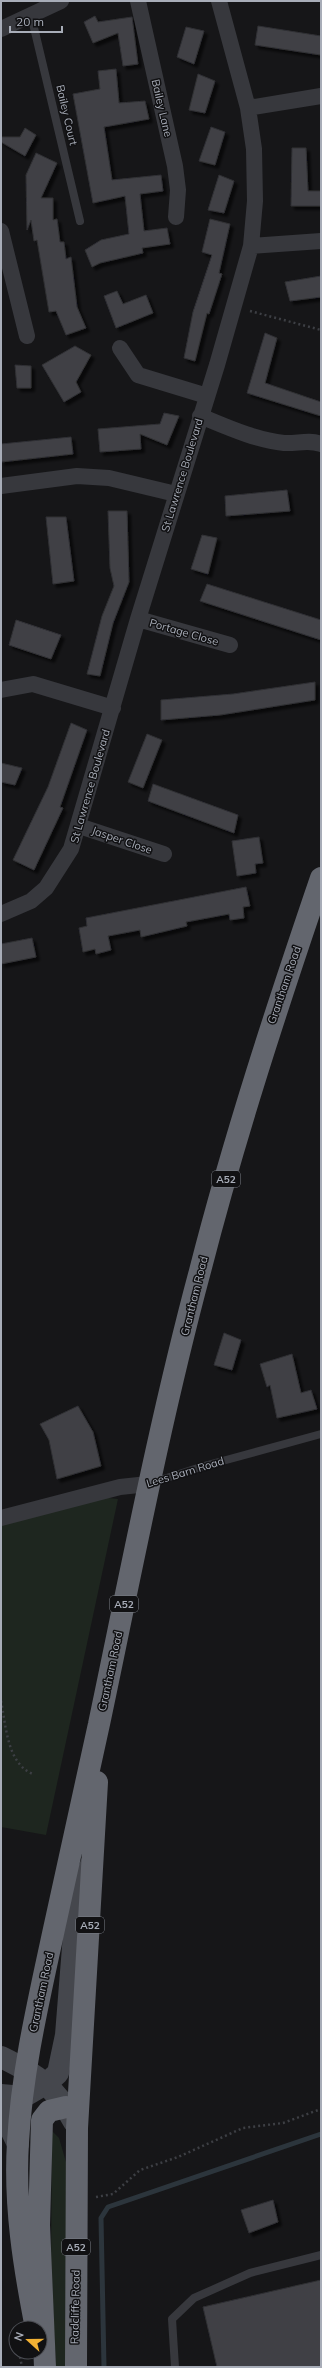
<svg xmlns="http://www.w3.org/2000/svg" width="322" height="2368" font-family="Mulish,sans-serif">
  <defs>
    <filter id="shadow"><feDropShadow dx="3.5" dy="3.5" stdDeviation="1" flood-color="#0009"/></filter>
  </defs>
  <rect width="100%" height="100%" fill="#161618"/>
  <path fill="#1e261f" d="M 99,1497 L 118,1499 L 46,1835 L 1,1827 L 1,1524 Z
    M 52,2131 L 59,2138 L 66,2162 L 70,2367 L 56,2367 L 51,2266 Z"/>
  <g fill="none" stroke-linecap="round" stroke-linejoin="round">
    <path stroke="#2c353c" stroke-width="5" d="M 104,2367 L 101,2218 L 108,2207 L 321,2134"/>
  </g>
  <path fill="#404145" stroke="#303034" filter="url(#shadow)" d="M 95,16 L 98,22 L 132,17 L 138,64 L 123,66 L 118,33 L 93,43 L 84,22 Z
    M 258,26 L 321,36 L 321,55 L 255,45 Z
    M 186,27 L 204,31 L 194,64 L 177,57 Z
    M 116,69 L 119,103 L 145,101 L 149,119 L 104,127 L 112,180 L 161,175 L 163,191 L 140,194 L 144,231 L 167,228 L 170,244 L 142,248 L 143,253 L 100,263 L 92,267 L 85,250 L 101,240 L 129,234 L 125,196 L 93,203 L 73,94 L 100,89 L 98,71 Z
    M 198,74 L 215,81 L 205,113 L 189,110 Z
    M 211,127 L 225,132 L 215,165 L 199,161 Z
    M 25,128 L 36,135 L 25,156 L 1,142 L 1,137 L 20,137 Z
    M 292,148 L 306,148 L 308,191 L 321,191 L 321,206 L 291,206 Z
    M 36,153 L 57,163 L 41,198 L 53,198 L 53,220 L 57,219 L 60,242 L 64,242 L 66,259 L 71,257 L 77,307 L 86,328 L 66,335 L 56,311 L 49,312 L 37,240 L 34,241 L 31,220 L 27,230 L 26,175 Z
    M 219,175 L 234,181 L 224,213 L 208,210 Z
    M 210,219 L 230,224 L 219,273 L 222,274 L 209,314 L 207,313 L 195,361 L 184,358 L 193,312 L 212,255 L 202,252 Z
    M 321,276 L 321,297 L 290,301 L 285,282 Z
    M 117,291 L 123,304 L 146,295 L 153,313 L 116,328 L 104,296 Z
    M 265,333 L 277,338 L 265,383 L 321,402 L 321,416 L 247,393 Z
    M 75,346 L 91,355 L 76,382 L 81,392 L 64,402 L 42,365 Z
    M 15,365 L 31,366 L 31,388 L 17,388 Z
    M 164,413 L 179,416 L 167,445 L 140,434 L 141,449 L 100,452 L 98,429 L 160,424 Z
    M 71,437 L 73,454 L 1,462 L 1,444 Z
    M 287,490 L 290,511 L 226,516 L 225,496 Z
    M 108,511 L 127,511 L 129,582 L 113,623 L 100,676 L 87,674 L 102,616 L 114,586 L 110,568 Z
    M 46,517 L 66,517 L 74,581 L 53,584 Z
    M 202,535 L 217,538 L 208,574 L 191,569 Z
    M 207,584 L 321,620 L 321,640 L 200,601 Z
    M 16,620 L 61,635 L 51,659 L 9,645 Z
    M 315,682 L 315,700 L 220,715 L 161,720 L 161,700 L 233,694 Z
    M 71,723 L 87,730 L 60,807 L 63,808 L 34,870 L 13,860 L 48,787 Z
    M 147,734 L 162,740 L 143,788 L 128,782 Z
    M 1,763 L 22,768 L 15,785 L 1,782 Z
    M 153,784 L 238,815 L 234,833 L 148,801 Z
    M 259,837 L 263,863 L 255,864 L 256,873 L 237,876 L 232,841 Z
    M 246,887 L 250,906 L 243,907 L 244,918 L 230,920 L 229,914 L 186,922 L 187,926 L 141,937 L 140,930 L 108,936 L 111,950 L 96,954 L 95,949 L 83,952 L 79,928 L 87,926 L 86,918 Z
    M 32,938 L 36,957 L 1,964 L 1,944 Z
    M 224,1333 L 241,1340 L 232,1370 L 214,1365 Z
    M 292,1354 L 301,1393 L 311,1390 L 317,1409 L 277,1418 L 270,1385 L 267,1387 L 260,1364 Z
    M 78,1406 L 93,1432 L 101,1466 L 57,1479 L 49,1440 L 40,1424 Z
    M 273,2200 L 278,2222 L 249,2233 L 241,2210 Z
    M 321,2280 L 321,2367 L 217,2367 L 203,2307 Z"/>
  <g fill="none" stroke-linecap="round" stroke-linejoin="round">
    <path stroke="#3d3f44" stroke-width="2.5" stroke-dasharray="2 3" stroke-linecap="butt" d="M 250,311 L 321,330
      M 1,1701 C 6,1725 7,1764 33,1774
      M 96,2197 L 113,2194 L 140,2170 L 178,2157 L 243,2128 L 283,2123 L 321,2109
      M 19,2352 L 22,2367"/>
    <path stroke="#37383d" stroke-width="8" d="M 31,15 L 80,221
      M 151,1483 L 204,1466 L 321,1434
      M 175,2367 L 172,2319 L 194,2298 L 250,2273 L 321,2255"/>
    <path stroke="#37383d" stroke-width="16" d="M 138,1 L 175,166 L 178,190 L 176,217
      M 1,29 L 61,1
      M 248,108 L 321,96
      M 1,231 L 27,336
      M 251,246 L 321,241
      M 120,348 L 138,375 L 207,396
      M 200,416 C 227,427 255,440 284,443 C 297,444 308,439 321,444
      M 1,486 L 77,476 L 109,478 L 176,494
      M 138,619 L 230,645
      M 1,690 L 33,684 L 113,708
      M 79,826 L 164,854
      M 1,914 L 31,901 L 46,888 L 71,849 L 138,619 L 217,365 L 251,246 L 255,201 L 254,149 L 248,108 L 219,1
      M 1,1518 L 120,1487 L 148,1484"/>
    <path stroke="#45474d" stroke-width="22" d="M 1,2057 C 36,2074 56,2087 74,2122
      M 1,2095 L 23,2097 L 47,2083 L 58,2073 L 66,2035 L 77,1897 L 92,1862
      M 1,2110 L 18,2144"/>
    <path stroke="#63666e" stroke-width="22" d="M 36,2328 C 24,2267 14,2205 18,2142 C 22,2070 39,1999 54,1929 C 69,1860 84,1792 99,1724 C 131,1572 160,1420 200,1271 C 234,1138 277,1007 321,878
      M 45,2367 L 39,2225 L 42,2120 L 49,2111 L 66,2107
      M 76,2367 L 77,2128 L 97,1782"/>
  </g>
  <g text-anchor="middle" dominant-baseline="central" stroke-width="3" stroke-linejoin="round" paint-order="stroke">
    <g fill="#111113" stroke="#7b7e86" stroke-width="1">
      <rect x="212" y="1171" width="28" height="16" rx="3"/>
      <rect x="110" y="1596" width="28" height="16" rx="3"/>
      <rect x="76" y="1917" width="28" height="16" rx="3"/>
      <rect x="62" y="2239" width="28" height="16" rx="3"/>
    </g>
    <g font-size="10" font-weight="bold" fill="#a8adb8">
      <text x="226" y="1179">A52</text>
      <text x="124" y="1604">A52</text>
      <text x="90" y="1925">A52</text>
      <text x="76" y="2247">A52</text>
    </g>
    <g font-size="11" fill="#a8adb8" stroke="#111113">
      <text transform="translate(162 108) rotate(77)">Bailey Lane</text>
      <text transform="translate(67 115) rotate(77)">Bailey Court</text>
      <text transform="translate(182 475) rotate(-73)">St Lawrence Boulevard</text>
      <text transform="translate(184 632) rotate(16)">Portage Close</text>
      <text transform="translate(90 786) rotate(-74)">St Lawrence Boulevard</text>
      <text transform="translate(122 840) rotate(19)">Jasper Close</text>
      <text transform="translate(284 985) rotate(-71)">Grantham Road</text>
      <text transform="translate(194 1296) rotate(-76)">Grantham Road</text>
      <text transform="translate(185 1472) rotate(-17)">Lees Barn Road</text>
      <text transform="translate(110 1671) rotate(-78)">Grantham Road</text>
      <text transform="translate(41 1992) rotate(-78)">Grantham Road</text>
      <text transform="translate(75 2307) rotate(-89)">Radcliffe Road</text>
    </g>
  </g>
  <rect width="322" height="2368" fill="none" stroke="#a8adb8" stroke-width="4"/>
  <g transform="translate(28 2340) rotate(291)"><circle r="19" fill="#111113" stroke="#4d4f55"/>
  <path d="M0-3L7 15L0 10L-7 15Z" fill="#f2b134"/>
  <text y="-6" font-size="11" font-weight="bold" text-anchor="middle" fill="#a8adb8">N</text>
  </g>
  <path d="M10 26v6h52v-6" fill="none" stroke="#a8adb8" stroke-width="2"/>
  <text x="16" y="26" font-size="12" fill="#a8adb8" stroke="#111113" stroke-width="3" paint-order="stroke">20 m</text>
</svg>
